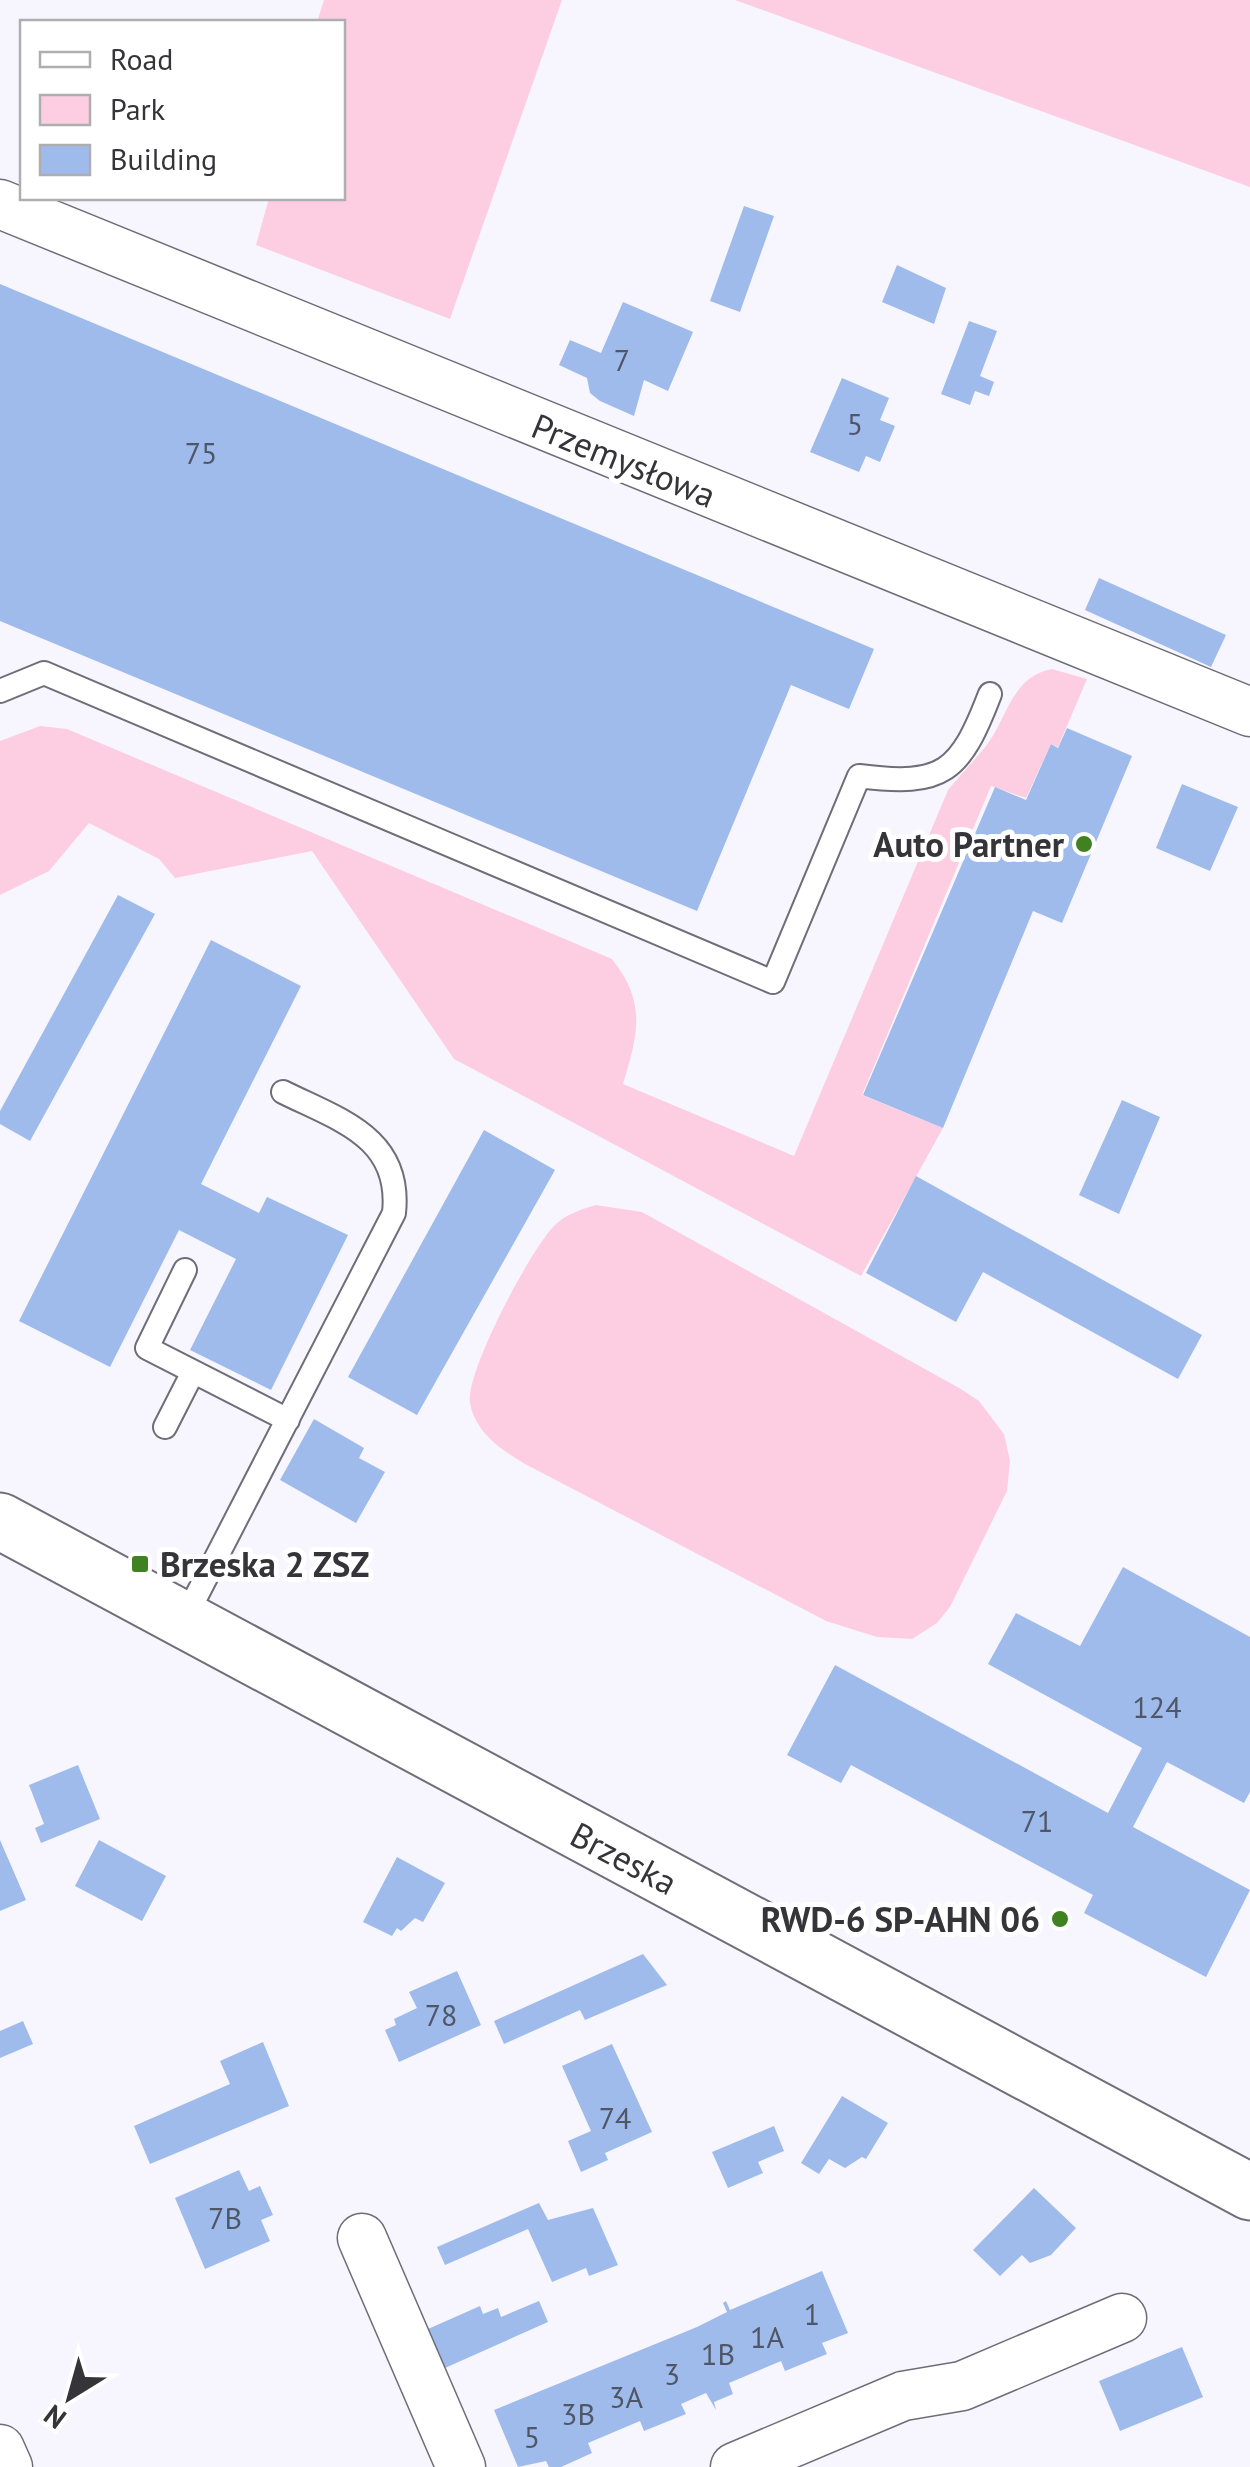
<svg xmlns="http://www.w3.org/2000/svg" width="1250" height="2467" font-family="'PT Sans',sans-serif">
  <rect width="100%" height="100%" fill="#f7f6fe"/>
  <path fill="#fdcee2" d="M 324,0 L 562,0 L 450,319 L 256,245 L 269,198 L 342,198 L 342,22 L 317,22 Z
    M 735,0 L 1250,0 L 1250,187 Z
    M 1052,669 L 1087,679 L 1058,747 L 1051,744 L 1026,798 L 991,786 L 862,1095 L 943,1128 L 861,1276 L 454,1059 L 312,851 L 175,878 L 159,859 L 89,823 L 49,871 L 0,895 L 0,741 L 40,726 L 67,729 L 612,959 C 647,1003 638,1034 623,1084 L 794,1156 L 948,790 C 960,775 974,761 986,746 C 1008,717 1011,677 1052,669 Z
    M 596,1205 L 642,1212 L 961,1389 L 979,1401 L 1004,1434 L 1010,1461 L 1007,1491 L 950,1607 L 937,1623 L 912,1639 L 877,1637 L 826,1621 L 525,1464 C 501,1450 475,1432 470,1403 C 465,1372 532,1247 555,1225 C 566,1214 582,1209 596,1205 Z"/>
  <path fill="#9ebbec" d="M 744,206 L 774,216 L 740,312 L 710,301 Z
    M 897,265 L 946,288 L 934,324 L 882,302 Z
    M 0,284 L 874,649 L 849,709 L 791,685 L 697,911 L 0,621 Z
    M 623,302 L 693,332 L 668,391 L 644,380 L 634,416 L 600,401 L 590,393 L 587,378 L 559,365 L 570,340 L 601,353 Z
    M 969,321 L 997,331 L 980,376 L 994,382 L 989,396 L 975,391 L 970,405 L 941,394 Z
    M 842,378 L 889,398 L 880,420 L 895,426 L 880,462 L 866,456 L 859,472 L 810,452 Z
    M 1099,578 L 1226,635 L 1211,667 L 1085,610 Z
    M 1067,728 L 1132,756 L 1062,923 L 1033,911 L 943,1128 L 863,1095 L 995,787 L 1026,800 L 1051,744 L 1058,748 Z
    M 1182,784 L 1238,807 L 1210,871 L 1156,848 Z
    M 118,895 L 155,914 L 30,1141 L 0,1124 L 0,1111 Z
    M 211,940 L 301,986 L 201,1184 L 259,1213 L 267,1197 L 348,1235 L 271,1390 L 190,1350 L 236,1259 L 179,1230 L 110,1367 L 19,1321 Z
    M 1122,1100 L 1160,1117 L 1119,1214 L 1079,1195 Z
    M 484,1130 L 555,1170 L 417,1415 L 348,1377 Z
    M 916,1176 L 1202,1335 L 1178,1379 L 983,1272 L 956,1322 L 866,1273 Z
    M 314,1419 L 364,1448 L 359,1458 L 385,1472 L 356,1523 L 280,1480 Z
    M 1123,1567 L 1250,1637 L 1250,1792 L 1244,1803 L 1167,1762 L 1133,1827 L 1250,1890 L 1206,1977 L 1084,1913 L 1093,1895 L 851,1765 L 841,1783 L 787,1755 L 835,1665 L 1108,1813 L 1142,1748 L 988,1664 L 1016,1613 L 1080,1646 Z
    M 78,1765 L 100,1819 L 41,1843 L 35,1828 L 44,1824 L 29,1785 Z
    M 0,1840 L 26,1900 L 0,1911 Z
    M 99,1840 L 166,1876 L 142,1921 L 75,1886 Z
    M 397,1857 L 445,1883 L 423,1922 L 415,1918 L 401,1931 L 397,1928 L 392,1936 L 363,1922 Z
    M 643,1954 L 667,1985 L 585,2020 L 580,2010 L 504,2044 L 494,2021 Z
    M 457,1971 L 481,2025 L 399,2062 L 385,2030 L 396,2025 L 394,2019 L 417,2008 L 409,1992 Z
    M 23,2021 L 33,2044 L 0,2058 L 0,2031 Z
    M 263,2042 L 289,2106 L 150,2164 L 134,2126 L 230,2084 L 220,2061 Z
    M 612,2044 L 652,2132 L 605,2153 L 608,2160 L 581,2172 L 568,2141 L 591,2131 L 562,2066 Z
    M 842,2096 L 888,2123 L 866,2159 L 862,2157 L 845,2168 L 829,2159 L 819,2174 L 801,2163 Z
    M 774,2126 L 784,2151 L 758,2162 L 763,2173 L 728,2188 L 712,2152 Z
    M 239,2170 L 249,2191 L 260,2186 L 273,2215 L 261,2220 L 270,2241 L 205,2269 L 175,2198 Z
    M 1034,2188 L 1076,2228 L 1051,2255 L 1030,2263 L 1022,2255 L 1000,2276 L 973,2250 Z
    M 539,2203 L 548,2220 L 593,2208 L 618,2265 L 589,2276 L 586,2268 L 552,2282 L 528,2229 L 445,2265 L 437,2247 Z
    M 822,2271 L 848,2333 L 822,2343 L 827,2354 L 785,2371 L 781,2361 L 729,2383 L 733,2394 L 714,2402 L 716,2410 L 706,2393 L 681,2404 L 686,2414 L 644,2431 L 640,2421 L 588,2443 L 592,2453 L 561,2467 L 549,2467 L 546,2461 L 518,2467 L 494,2410 L 697,2327 L 727,2312 L 723,2303 L 726,2301 L 730,2310 Z
    M 539,2301 L 548,2322 L 445,2368 L 428,2329 L 480,2306 L 483,2314 L 498,2308 L 501,2317 Z
    M 1182,2347 L 1203,2397 L 1120,2431 L 1099,2381 Z"/>
  <g fill="none" stroke-linecap="round" stroke-linejoin="round">
    <g stroke="#6e6d78" stroke-width="26">
      <path id="service" d="M 0,691 L 44,673 L 773,982 L 859,776 C 944,787 960,772 990,694
        M 185,1270 L 147,1348 L 288,1420
        M 165,1427 L 193,1372
        M 184,1620 L 394,1213 C 402,1137 339,1120 283,1092"/>
    </g>
    <g stroke="#6e6d78" stroke-width="51">
      <path id="minor" d="M 0,204 L 1250,712
        M 362,2238 L 461,2467
        M 0,2449 L 8,2467
        M 735,2467 L 903,2396 L 962,2386 L 1122,2318"/>
    </g>
    <g stroke="#6e6d78" stroke-width="59">
      <path id="tertiary" d="M 0,1521 L 1250,2192"/>
    </g>
    <use href="#service" stroke="#fff" stroke-width="22"/>
    <use href="#minor" stroke="#fff" stroke-width="48"/>
    <use href="#tertiary" stroke="#fff" stroke-width="55"/>
  </g>
  <g fill="#408122" stroke="#fff" stroke-width="4">
    <circle cx="1084" cy="844" r="10"/>
    <rect x="130" y="1554" width="20" height="20" rx="5"/>
    <circle cx="1060" cy="1919" r="10"/>
  </g>
  <g text-anchor="middle" dominant-baseline="central" stroke-width="10" stroke-linejoin="round" paint-order="stroke">
    <g font-size="30" fill="#4f5666">
      <text x="622" y="359">7</text>
      <text x="855" y="423">5</text>
      <text x="201" y="452">75</text>
      <text x="1157" y="1706">124</text>
      <text x="1037" y="1820">71</text>
      <text x="441" y="2014">78</text>
      <text x="615" y="2117">74</text>
      <text x="225" y="2217">7B</text>
      <text x="812" y="2313">1</text>
      <text x="767" y="2336">1A</text>
      <text x="718" y="2353">1B</text>
      <text x="672" y="2373">3</text>
      <text x="626" y="2396">3A</text>
      <text x="578" y="2413">3B</text>
      <text x="532" y="2436">5</text>
    </g>
    <g font-size="35" fill="#353439" stroke="#fff">
      <text transform="translate(624 460) rotate(22)">Przemysłowa</text>
      <text transform="translate(624 1858) rotate(28)">Brzeska</text>
    </g>
    <g font-size="35" font-weight="bold" fill="#353439" stroke="#fff" text-anchor="end">
      <text x="1064" y="844">Auto Partner</text>
      <text x="160" y="1564" text-anchor="start">Brzeska 2 ZSZ</text>
      <text x="1040" y="1919">RWD-6 SP-AHN 06</text>
    </g>
  </g>
  <rect x="20" y="20" width="325" height="180" fill="#ffffff" stroke="#aeaeb0" stroke-width="2.5"/>
  <rect x="40" y="52" width="50" height="15" fill="#ffffff" stroke="#aeaeb0" stroke-width="2.5"/>
  <text x="110" y="70" font-size="30" fill="#353439">Road</text>
  <rect x="40" y="95" width="50" height="30" fill="#fdcee2" stroke="#aeaeb0" stroke-width="2.5"/>
  <text x="110" y="120" font-size="30" fill="#353439">Park</text>
  <rect x="40" y="145" width="50" height="30" fill="#9ebbec" stroke="#aeaeb0" stroke-width="2.5"/>
  <text x="110" y="170" font-size="30" fill="#353439">Building</text>
  <g transform="translate(70 2397) rotate(217)" stroke="#ffffff" stroke-width="8" paint-order="stroke">
  <path d="M0-8L18 38L0 25L-18 38Z" fill="#353439"/>
  <text y="-15" font-size="28" font-weight="bold" text-anchor="middle" fill="#353439">N</text>
  </g>
</svg>
